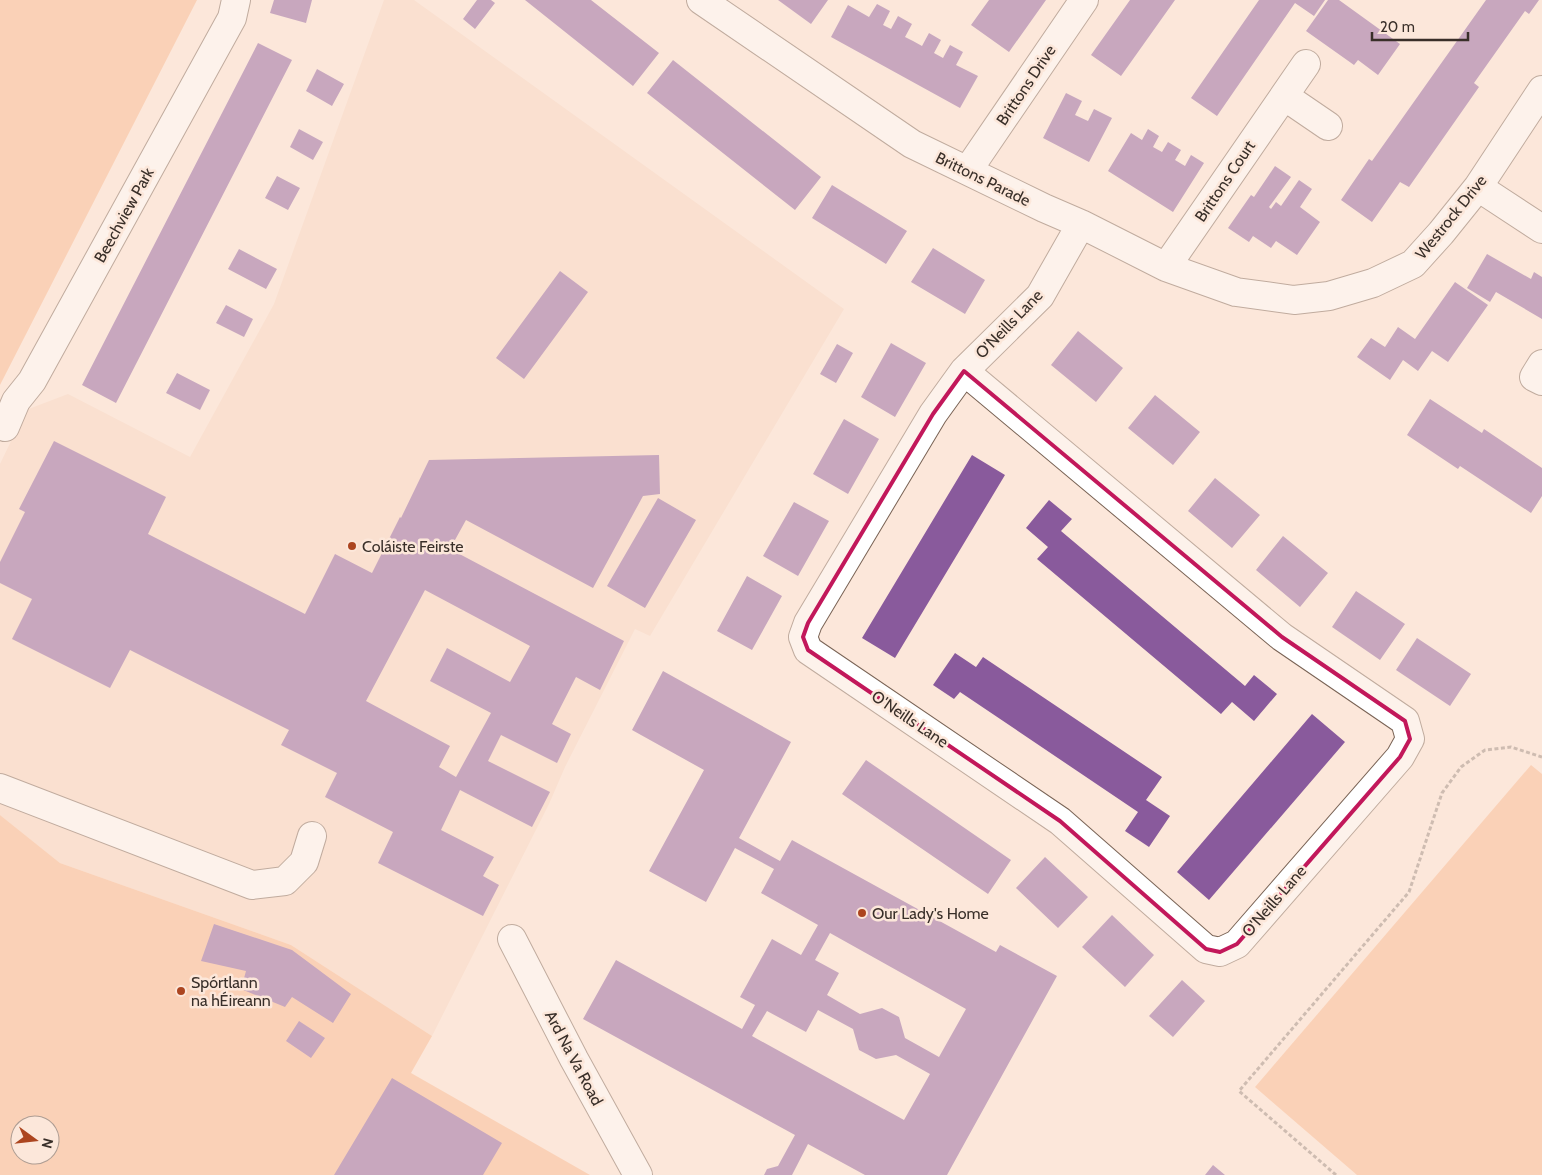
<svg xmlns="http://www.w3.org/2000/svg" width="1542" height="1175" font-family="Cabin,sans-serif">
  <rect width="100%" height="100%" fill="#fce7da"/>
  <path fill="#f8d7c3" d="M 384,0 L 414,0 L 844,309 L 650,636 L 635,629 L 565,767 L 549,804 L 432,1036 L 291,945 L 60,863 L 0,815 L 0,464 L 26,410 L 68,394 L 190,457 L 274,304 Z"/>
  <path fill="#f9b78d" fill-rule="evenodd" d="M 0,0 L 197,0 L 0,385 Z
    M 1531,765 L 1542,774 L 1542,1175 L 1357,1175 L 1255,1087 Z
    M 0,815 L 60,863 L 291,945 L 432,1036 L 411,1073 L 590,1175 L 0,1175 ZM 20,1125 L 50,1125 L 50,1155 L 20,1155 Z"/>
  <path fill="#895a9c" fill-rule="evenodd" d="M 274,0 L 312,0 L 306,23 L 270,13 Z
    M 477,0 L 491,0 L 495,3 L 475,29 L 463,19 Z
    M 525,0 L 591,0 L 659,53 L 633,86 Z
    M 778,0 L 828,0 L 811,24 Z
    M 989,0 L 1046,0 L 1009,52 L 971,25 Z
    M 1130,0 L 1175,0 L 1121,76 L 1091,55 Z
    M 1259,0 L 1325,0 L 1314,16 L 1295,3 L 1217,116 L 1191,98 Z
    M 1328,0 L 1339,0 L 1400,44 L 1378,75 L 1358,60 L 1354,65 L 1306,31 Z
    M 1486,0 L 1539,0 L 1529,14 L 1525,11 L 1474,83 L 1479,87 L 1409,187 L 1400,182 L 1372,222 L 1341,200 L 1369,159 L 1372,161 Z
    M 877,4 L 890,11 L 883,25 L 891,29 L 898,16 L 912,24 L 905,37 L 913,41 L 922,46 L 929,33 L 941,40 L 934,53 L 943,58 L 950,45 L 963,52 L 956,65 L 978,76 L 960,108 L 831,37 L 848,5 L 869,17 Z
    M 258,43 L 292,60 L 116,403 L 82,385 Z
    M 673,60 L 821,177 L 795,210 L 647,93 Z
    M 317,69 L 344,84 L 332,106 L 306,91 Z
    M 1066,93 L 1082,101 L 1075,115 L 1088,121 L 1094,109 L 1112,118 L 1089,162 L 1043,138 Z
    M 299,129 L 323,142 L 313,160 L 290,147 Z
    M 1148,129 L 1159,136 L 1153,147 L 1162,152 L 1168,142 L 1181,150 L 1175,160 L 1185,166 L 1191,155 L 1204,163 L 1173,212 L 1108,171 L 1131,133 L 1142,140 Z
    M 1275,166 L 1291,177 L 1269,207 L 1271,209 L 1276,202 L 1281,206 L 1299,180 L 1312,189 L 1300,207 L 1320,222 L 1297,255 L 1276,241 L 1271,248 L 1253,236 L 1249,242 L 1228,228 L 1251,195 L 1254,197 Z
    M 277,176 L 300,188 L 288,210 L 265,198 Z
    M 832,185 L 907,231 L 886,264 L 812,218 Z
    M 933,248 L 985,280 L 965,314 L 911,282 Z
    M 239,249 L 277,269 L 266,289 L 228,269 Z
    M 1487,254 L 1531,279 L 1534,272 L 1542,277 L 1542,319 L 1496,292 L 1490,302 L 1467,288 Z
    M 560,271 L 588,292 L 524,379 L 496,358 Z
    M 1455,282 L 1488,305 L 1448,362 L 1432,351 L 1418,371 L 1403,360 L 1390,380 L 1357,357 L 1371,338 L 1385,347 L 1398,327 L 1415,339 Z
    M 226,305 L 253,319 L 244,337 L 216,323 Z
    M 1078,331 L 1123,368 L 1096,402 L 1051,365 Z
    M 891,343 L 926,363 L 895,417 L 861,397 Z
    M 837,344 L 853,353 L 836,383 L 820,374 Z
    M 177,373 L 210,390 L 200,410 L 166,393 Z
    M 1155,395 L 1200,432 L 1173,465 L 1128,428 Z
    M 1430,399 L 1482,433 L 1484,429 L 1542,468 L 1542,496 L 1531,513 L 1460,466 L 1458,469 L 1407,435 Z
    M 844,419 L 879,439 L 848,494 L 813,474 Z
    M 54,441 L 166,497 L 148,534 L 305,614 L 335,554 L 372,573 L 400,517 L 401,518 L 429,460 L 659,455 L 660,494 L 643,496 L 593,588 L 466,520 L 450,549 L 624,641 L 600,690 L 576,677 L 552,724 L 571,734 L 557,763 L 501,735 L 488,761 L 550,792 L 532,827 L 460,790 L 441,830 L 494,857 L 483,876 L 499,885 L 483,916 L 378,863 L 393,832 L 325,797 L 337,773 L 281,745 L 289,730 L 130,650 L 110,688 L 12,639 L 32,599 L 0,583 L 0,562 L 25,512 L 19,509 ZM 425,590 L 530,646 L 510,682 L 447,648 L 430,681 L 491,713 L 456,777 L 439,767 L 450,746 L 366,701 Z
    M 972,455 L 1005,475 L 895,658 L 862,638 Z
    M 1215,478 L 1260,515 L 1232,548 L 1188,511 Z
    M 658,498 L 696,520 L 645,608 L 607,586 Z
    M 1049,500 L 1072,519 L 1061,531 L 1245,686 L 1254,675 L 1277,694 L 1254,721 L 1232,702 L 1221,714 L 1037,559 L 1048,547 L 1026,528 Z
    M 794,502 L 829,521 L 798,576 L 763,556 Z
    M 1283,536 L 1328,573 L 1300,607 L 1256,570 Z
    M 747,576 L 782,596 L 752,650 L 717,631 Z
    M 1356,591 L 1405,624 L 1380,660 L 1332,627 Z
    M 1417,638 L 1471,674 L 1450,706 L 1396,670 Z
    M 955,653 L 976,667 L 983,657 L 1162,777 L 1146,800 L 1170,816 L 1149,847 L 1125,831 L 1138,812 L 960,692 L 954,699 L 933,685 Z
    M 663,671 L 791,742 L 739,838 L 780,861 L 792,840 L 996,952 L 1000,945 L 1057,976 L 947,1175 L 865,1175 L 808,1144 L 792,1175 L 764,1175 L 767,1169 L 778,1166 L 795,1135 L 583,1019 L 616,960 L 742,1029 L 755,1005 L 740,997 L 772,939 L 801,955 L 818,925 L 761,893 L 774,869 L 735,848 L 706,902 L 649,871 L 704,770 L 632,730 ZM 830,933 L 966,1009 L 939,1057 L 905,1038 L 899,1017 L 882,1008 L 860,1014 L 827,995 L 839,973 L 815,960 ZM 818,1010 L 853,1029 L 859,1050 L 876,1059 L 896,1055 L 930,1074 L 904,1120 L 752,1036 L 767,1011 L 806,1032 Z
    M 1312,714 L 1345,742 L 1209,900 L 1177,872 Z
    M 866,760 L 1011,860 L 988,894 L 842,794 Z
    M 1045,857 L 1088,897 L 1058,928 L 1016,888 Z
    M 1112,915 L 1154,955 L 1125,987 L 1082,947 Z
    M 214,924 L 292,950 L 351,994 L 333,1023 L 292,997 L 285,1007 L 241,989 L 246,971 L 201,961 Z
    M 1182,980 L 1205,1001 L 1173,1037 L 1149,1016 Z
    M 299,1021 L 325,1038 L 311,1058 L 286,1041 Z
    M 392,1078 L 502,1143 L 483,1175 L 334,1175 Z
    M 1213,1165 L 1225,1175 L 1205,1175 Z"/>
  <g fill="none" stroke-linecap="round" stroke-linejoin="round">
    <g stroke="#796355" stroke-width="30">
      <path id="minor" d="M 701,0 L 912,144 L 1044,208 L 1081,224 L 1166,267 L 1236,292 L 1294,300 L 1329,296 L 1373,283 L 1413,264 L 1441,233 L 1478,187 L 1542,90
        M 1284,96 L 1328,126
        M 968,170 L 1084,0
        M 1478,187 L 1542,229
        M 1166,267 L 1306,64
        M 1542,364 L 1534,377 L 1542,381
        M 964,371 L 1282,637 L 1405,721 L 1410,739 L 1400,757 L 1237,944 L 1220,952 L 1206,949 L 1060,821 L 808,650 L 803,637 L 808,623 L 933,414 L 964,371 L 1040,296 L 1081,224
        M 5,427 L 16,401 L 32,381 L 232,18 L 236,0
        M 0,788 L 252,885 L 285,881 L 304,862 L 312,836
        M 512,939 L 574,1059 L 638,1175"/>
    </g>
    <path stroke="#98887f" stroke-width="3" stroke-dasharray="4 2.5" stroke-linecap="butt" d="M 1336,1175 L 1239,1091 L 1409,892 L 1442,793 L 1461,767 L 1485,750 L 1511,747 L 1542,757"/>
    <use href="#minor" stroke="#fff" stroke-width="28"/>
  </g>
  <path d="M0 0H1542V1175H0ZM 964,371 L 1282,637 L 1405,721 L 1410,739 L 1400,757 L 1237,944 L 1220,952 L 1206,949 L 1060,821 L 808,650 L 803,637 L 808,623 L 933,414 Z" fill="#fce7da" fill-opacity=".55" fill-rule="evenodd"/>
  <path fill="none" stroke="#c2185b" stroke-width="4" stroke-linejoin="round" d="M 964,371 L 1282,637 L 1405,721 L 1410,739 L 1400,757 L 1237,944 L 1220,952 L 1206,949 L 1060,821 L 808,650 L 803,637 L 808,623 L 933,414 Z"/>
  <g fill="#ac451f" stroke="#fce7da" stroke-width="2">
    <circle cx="352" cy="546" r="5"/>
    <circle cx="862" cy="913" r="5"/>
    <circle cx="181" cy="991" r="5"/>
  </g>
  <g text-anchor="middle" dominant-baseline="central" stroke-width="5" stroke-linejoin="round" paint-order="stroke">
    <g font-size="16" fill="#392f29" stroke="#fce7da">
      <text transform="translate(1026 85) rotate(-56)">Brittons Drive</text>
      <text transform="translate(983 179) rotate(26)">Brittons Parade</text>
      <text transform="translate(1225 181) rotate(-56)">Brittons Court</text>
      <text transform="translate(124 215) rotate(-61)">Beechview Park</text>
      <text transform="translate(1451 217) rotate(-51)">Westrock Drive</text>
      <text transform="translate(1009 324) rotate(-46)">O'Neills Lane</text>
      <text transform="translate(910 719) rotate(34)">O'Neills Lane</text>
      <text transform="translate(1274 901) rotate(-49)">O'Neills Lane</text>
      <text transform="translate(574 1058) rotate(62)">Ard Na Va Road</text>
    </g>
    <g font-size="16" fill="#392f29" stroke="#fce7da" text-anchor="start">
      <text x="362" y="546">Coláiste Feirste</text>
      <text x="872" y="913">Our Lady's Home</text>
      <text x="191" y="982">Spórtlann<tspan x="191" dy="18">na hÉireann</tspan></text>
    </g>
  </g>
  <g transform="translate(35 1140) rotate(105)"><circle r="24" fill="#fce7da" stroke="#ae9d93"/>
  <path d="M0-4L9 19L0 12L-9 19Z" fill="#ac451f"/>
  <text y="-8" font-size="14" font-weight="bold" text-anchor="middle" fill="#392f29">N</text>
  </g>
  <path d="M1372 32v8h96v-8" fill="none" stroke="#392f29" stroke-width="2.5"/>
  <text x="1380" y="32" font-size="15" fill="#392f29" stroke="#fce7da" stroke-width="4" paint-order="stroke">20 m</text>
</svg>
